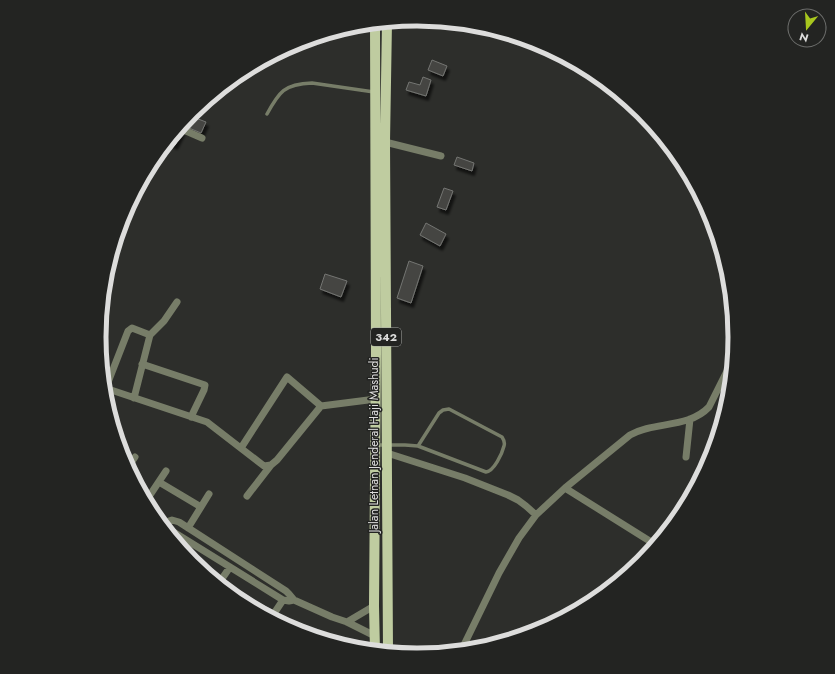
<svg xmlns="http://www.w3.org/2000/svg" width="835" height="674" font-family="Jost,sans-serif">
  <defs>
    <filter id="shadow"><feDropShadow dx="2.5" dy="4.5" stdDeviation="1" flood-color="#0009"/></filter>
  </defs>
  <rect width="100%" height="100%" fill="#2d2e2b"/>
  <path fill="#444542" stroke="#747572" filter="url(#shadow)" d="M 432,60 L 447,66 L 443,76 L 428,70 Z
    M 423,77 L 431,80 L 426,96 L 406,90 L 409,82 L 420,85 Z
    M 191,114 L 193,114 L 187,129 L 181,126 Z
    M 193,117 L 206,122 L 201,133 L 189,128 Z
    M 179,129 L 182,131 L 175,145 L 168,142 Z
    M 457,157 L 474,163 L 472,171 L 454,165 Z
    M 444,188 L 453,191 L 446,210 L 437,207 Z
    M 426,223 L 446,234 L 440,246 L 420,235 Z
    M 409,261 L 423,266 L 411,303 L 397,298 Z
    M 325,274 L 347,281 L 341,297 L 320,289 Z
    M 243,597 L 256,604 L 253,608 L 240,600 Z
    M 262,605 L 274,611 L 270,617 L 259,611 Z"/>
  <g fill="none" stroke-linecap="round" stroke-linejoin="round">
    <path stroke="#777d68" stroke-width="3.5" d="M 267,114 C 279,92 284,84 312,83 L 374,92
      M 376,445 L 405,445 L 418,446 L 486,472 C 494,471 502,454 504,446 C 505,443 504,440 502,437 L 449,409 L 443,410 L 439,413 L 418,446"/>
    <path stroke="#777d68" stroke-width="7" d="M 179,128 L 202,138
      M 385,142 L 441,156
      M 142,364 L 205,385 L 204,390 L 191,417
      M 105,388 L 207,422 L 264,466 L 271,465 L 277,460 L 321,406 L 376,399
      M 105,390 L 128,331 L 132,328 L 150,335
      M 134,398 L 150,335 L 164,321 L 177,302
      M 241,448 L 287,377 L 321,406
      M 387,453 L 465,478 L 508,495 L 518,500 L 526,506 L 536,515
      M 686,457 L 690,419
      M 128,467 L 135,457
      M 159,482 L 201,507
      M 565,488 L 656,545
      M 247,496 L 271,465
      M 146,501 L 166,471
      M 156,518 L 166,522 L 172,520 L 179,522 L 286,591 L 289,594 L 294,600
      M 166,522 L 165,525 L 167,528 L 283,600 L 289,601 L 294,600 L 332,617 L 347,622 L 375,636
      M 188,528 L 209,494
      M 219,583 L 230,567
      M 271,618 L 283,600
      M 347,622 L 374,606
      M 461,651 L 499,573 L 519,538 L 536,515 L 565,488 L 630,435 C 654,421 688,429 709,407 L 733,359"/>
    <path stroke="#bfcca0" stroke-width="10" d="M 387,22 L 385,142 L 388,652
      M 375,23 L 376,352 L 374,606 L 375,651"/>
  </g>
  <g text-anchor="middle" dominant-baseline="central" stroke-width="3" stroke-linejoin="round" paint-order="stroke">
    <rect fill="#232422" stroke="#a5a6a4" stroke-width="1" x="371" y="328" width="30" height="18" rx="3"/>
    <g font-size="11" font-weight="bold" fill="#dddddc">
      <text x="386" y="337">342</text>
    </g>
    <g font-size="12" fill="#dddddc" stroke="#232422">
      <text transform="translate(374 445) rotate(-90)">Jalan Letnan Jenderal Haji Mashudi</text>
    </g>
  </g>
  <path d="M0 0H835V674H0ZM106 337a311 311 0 1 1 622 0a311 311 0 1 1-622 0Z" fill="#232422" fill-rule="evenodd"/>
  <path fill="none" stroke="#dddddc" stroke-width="5" d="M106 337a311 311 0 1 1 622 0a311 311 0 1 1-622 0Z"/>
  <g transform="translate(807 28) rotate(198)"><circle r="19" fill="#232422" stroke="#6d6e6c"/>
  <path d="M0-3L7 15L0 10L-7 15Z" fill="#a8c71e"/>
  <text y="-6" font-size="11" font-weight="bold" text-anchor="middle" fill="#dddddc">N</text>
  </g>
</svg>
